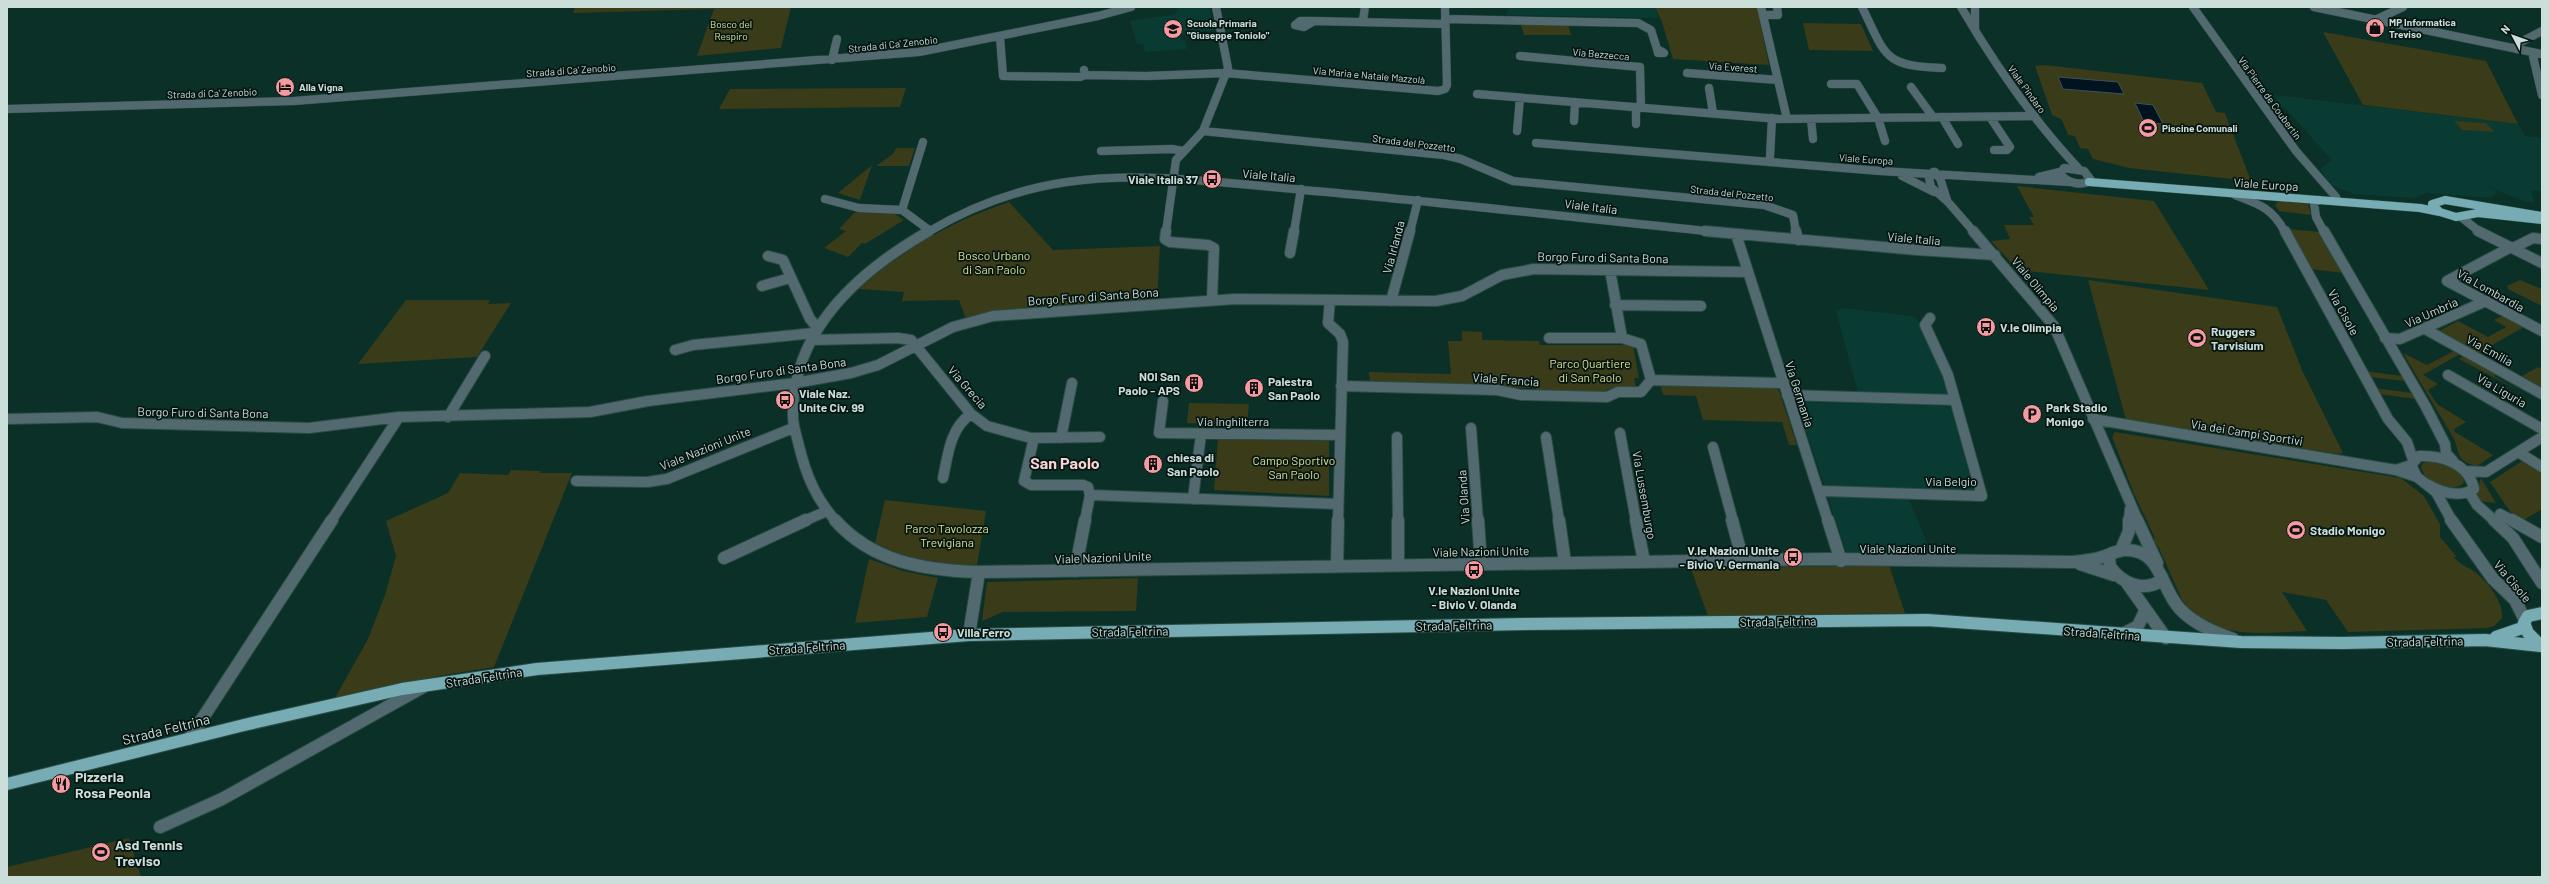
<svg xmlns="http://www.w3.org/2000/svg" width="2549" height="884" font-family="Barlow,sans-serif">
  <rect width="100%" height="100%" fill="#0b3028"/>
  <path fill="#093b32" d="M 1179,7 L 1209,7 L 1214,30 L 1179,35 L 1181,41 L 1185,40 L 1187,49 L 1145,52 L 1143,44 L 1137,44 L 1130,21 L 1175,14 Z
    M 1509,7 L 1655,7 L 1659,18 L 1506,15 Z
    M 2274,95 L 2518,124 L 2525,136 L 2542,138 L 2542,191 L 2531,190 L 2534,202 L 2525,202 L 2484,185 L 2498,192 L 2491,198 L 2426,193 L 2414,198 L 2354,194 L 2331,185 L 2320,169 L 2332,160 L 2285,108 L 2281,107 Z
    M 1842,308 L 1912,316 L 1917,319 L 1943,370 L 1948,395 L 1858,392 L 1836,311 Z
    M 1796,402 L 1954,406 L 1978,486 L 1966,493 L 1826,489 Z
    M 1827,494 L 1908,497 L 1932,555 L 1849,554 L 1846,551 Z"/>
  <path fill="#393b19" d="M 575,7 L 791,7 L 781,48 L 697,56 L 714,9 L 573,13 Z
    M 1655,7 L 1757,7 L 1769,65 L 1673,59 L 1662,22 Z
    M 1803,23 L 1861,24 L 1873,51 L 1809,50 Z
    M 1521,24 L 1568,24 L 1571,35 L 1524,35 Z
    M 2323,32 L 2486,61 L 2518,124 L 2363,105 Z
    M 2045,65 L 2202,83 L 2216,112 L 2225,113 L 2251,181 L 2129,168 L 2093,159 L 2088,149 L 2080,148 L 2075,136 L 2068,135 L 2062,120 L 2052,115 L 2035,66 Z
    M 906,88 L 900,107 L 719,109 L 730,89 Z
    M 2454,121 L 2486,123 L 2495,132 L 2462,130 Z
    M 896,148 L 915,148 L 909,166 L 876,166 L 893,154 Z
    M 872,165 L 860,200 L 838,193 Z
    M 2017,186 L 2154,201 L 2209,290 L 2018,270 L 1991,241 L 2010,239 L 2004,225 L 2034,225 L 2029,217 L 2034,217 Z
    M 2278,201 L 2308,203 L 2311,215 L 2279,211 L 2275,205 Z
    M 1009,202 L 1053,250 L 1160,246 L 1157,301 L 966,319 L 959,300 L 902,301 L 904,292 L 859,289 C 903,249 952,221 1009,202 Z
    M 855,212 L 893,213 L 904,220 L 865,244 L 862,243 L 848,257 L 824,248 L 846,231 L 839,229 Z
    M 2287,229 L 2321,232 L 2344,273 L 2309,269 Z
    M 2088,280 L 2277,307 L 2302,370 L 2343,453 L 2337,454 L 2126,420 Z
    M 2520,280 L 2542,289 L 2542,306 L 2508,289 L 2507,286 Z
    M 406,300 L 490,300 L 488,304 L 511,303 L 477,357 L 358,364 Z
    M 2504,315 L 2526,326 L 2478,353 L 2439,331 L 2458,321 L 2488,337 L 2506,327 L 2494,320 Z
    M 1462,331 L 1482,332 L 1482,340 L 1539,341 L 1540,345 L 1633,345 L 1639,378 L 1634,378 L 1637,391 L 1607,389 L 1607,395 L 1537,393 L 1536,388 L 1370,386 L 1369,372 L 1451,374 L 1448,341 L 1462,341 Z
    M 2454,351 L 2460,354 L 2423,375 L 2438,384 L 2428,390 L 2437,404 L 2466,422 L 2454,429 L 2455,432 L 2493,455 L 2477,466 C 2457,462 2460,454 2454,439 L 2403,353 L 2427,365 Z
    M 2464,356 L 2497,374 L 2494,376 L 2519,391 L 2459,359 Z
    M 2538,367 L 2542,369 L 2542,388 L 2522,376 Z
    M 2364,371 L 2402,376 L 2406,381 L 2368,377 Z
    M 1660,383 L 1777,385 L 1797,445 L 1789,445 L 1782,422 L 1703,420 L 1696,396 L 1663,395 Z
    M 2374,388 L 2412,393 L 2416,399 L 2378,394 Z
    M 1189,403 L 1249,404 L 1247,425 L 1187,423 Z
    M 2115,432 L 2401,478 L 2424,496 L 2440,524 L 2440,537 L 2457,557 L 2454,557 C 2459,564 2468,567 2475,572 C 2487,581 2504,602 2502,618 L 2494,626 L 2487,628 L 2348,632 L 2326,600 L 2282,592 L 2307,631 C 2262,633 2212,641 2182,600 L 2159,548 L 2153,540 L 2155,538 L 2134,494 L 2112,437 Z
    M 1218,439 L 1329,441 L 1329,496 L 1214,490 Z
    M 2433,461 C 2445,464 2459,467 2464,480 L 2463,484 C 2451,493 2422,482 2421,466 L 2423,463 Z
    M 2522,461 L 2542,472 L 2542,509 L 2522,521 L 2511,513 L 2490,482 Z
    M 511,470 L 541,471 L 540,473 L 572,473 L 494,667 L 444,675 L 335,698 L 368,639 L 385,595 L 396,556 L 386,521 L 448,493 L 460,473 L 508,475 Z
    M 2481,478 L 2496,503 L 2479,501 L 2475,495 Z
    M 885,500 L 986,511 L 977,565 C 942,564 906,560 875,543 Z
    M 869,559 L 903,571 L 938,578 L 927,617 L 855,623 Z
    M 1889,565 L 1905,613 L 1708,616 L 1691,569 Z
    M 1138,578 L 1136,611 L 1003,612 L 982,621 L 987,582 Z
    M 129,838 L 141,877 L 7,877 L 7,867 Z"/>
  <path fill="#011321" stroke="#3e5058" d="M 2058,77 L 2118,82 L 2124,94 L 2063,89 Z
    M 2135,103 L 2153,105 L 2163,124 L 2144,122 Z"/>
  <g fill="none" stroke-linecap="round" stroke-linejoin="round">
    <g stroke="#2a4c44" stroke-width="9">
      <path id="minor-far2" d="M 1216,7 L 1228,68 L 1203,131 L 1444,155 L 1461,159 L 1513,181 L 1764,205 L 1793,215 L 1796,232
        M 1761,7 L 1787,119
        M 1862,7 C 1886,56 1883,66 1942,68
        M 1961,7 C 1995,65 2033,120 2079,169
        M 1975,7 L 1975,28
        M 2193,7 L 2296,151 L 2336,197
        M 2314,7 L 2542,54
        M 1763,15 L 1778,15 L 1777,7
        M 1445,19 L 1638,23 L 1651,30 L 1657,49
        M 1363,20 L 1365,7
        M 2375,20 L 2403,7
        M 1300,21 L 1314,21 L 1304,27 L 1295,25 Z
        M 1314,21 L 1445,24
        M 1000,37 L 1003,76 L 1080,77 L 1085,75 L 1084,70
        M 1657,49 L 1664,53 L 1658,53 Z
        M 2516,49 L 2519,43 L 2542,31
        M 2532,52 L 2542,95
        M 1520,56 L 1640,67 L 1641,108
        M 832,60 L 837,39
        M 1687,73 L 1778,80
        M 1085,75 L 1146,76 L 1226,73 L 1438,91 L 1445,89 L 1447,85 L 1445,7
        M 1831,84 L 1857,84 L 1878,118 L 1885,141
        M 1911,87 L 1933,117
        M 1709,88 L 1713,113
        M 1477,94 L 1779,119 L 2035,116
        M 1636,107 L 1636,124
        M 7,109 L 294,101 L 919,52 L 1098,16 L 1131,7
        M 1942,117 L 1958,144
        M 1990,117 L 2010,147 L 2007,150 L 1994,150
        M 1811,119 L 1813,139
        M 1574,121 L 1575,102
        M 1517,131 L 1520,98
        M 923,142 L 902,210 L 929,230
        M 1536,143 L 1880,171 L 2070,182
        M 1101,151 L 1172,149 L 1183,151
        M 1770,157 L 1772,118
        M 2064,168 L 2084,171 L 2091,180 C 2081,187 2068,183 2060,174 Z
        M 1933,172 L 1940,178 L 1947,200
        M 1935,172 L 1929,178 L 1931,187 L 1948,202 L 1974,232
        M 1902,176 L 1934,192
        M 2039,177 L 2060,172
        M 2235,195 C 2259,204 2272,208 2285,232
        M 825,199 L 859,208 L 902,210
        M 2319,200 L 2314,203 L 2316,217 L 2324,232
        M 2461,217 L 2480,232
        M 928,232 C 970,207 1019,189 1067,182 C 1145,171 1225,183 1303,190 C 1441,202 1578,218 1715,232
        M 1166,232 L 1176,160 L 1203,131
        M 1294,232 L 1301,189
        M 1410,232 L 1418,200"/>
    </g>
    <g stroke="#2a4c44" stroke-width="12">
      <path id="minor-far1" d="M 1166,231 L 1165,239 L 1170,242 L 1208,245 L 1214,248 L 1212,300
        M 1705,231 L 1917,250 L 1995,255
        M 1796,231 L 1798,240
        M 1973,231 L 2054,326 L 2138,521
        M 2285,231 L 2388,419 L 2407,442 L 2413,460
        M 2324,231 L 2426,407 L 2445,444 L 2446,453 L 2453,461
        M 2478,231 L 2542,263
        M 1736,234 L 1828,521
        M 2511,247 L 2447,281 L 2542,331
        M 2513,248 L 2533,238 L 2542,239
        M 1290,253 L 1294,231
        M 768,256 L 783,260 L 810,319 L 817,327
        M 1610,270 L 1622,338 L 1641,344 L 1651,380
        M 762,286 L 790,278
        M 1330,300 L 1328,323 L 1340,334 L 1343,342 L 1338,521
        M 1391,301 L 1410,231
        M 1615,305 L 1701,306
        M 2425,329 L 2542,394
        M 1549,338 L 1622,338
        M 2385,338 L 2400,339 L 2486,301
        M 811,340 L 898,338 L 911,340 L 971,414 L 987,426 L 1031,438 L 1033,442 L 1024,481 L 1031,485 L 1083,485 L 1088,487 L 1090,495 L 1085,521
        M 675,350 L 693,345 L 814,333
        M 2448,375 L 2542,429
        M 1341,386 L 1497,390 L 1521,395 L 1607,397 L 1618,392 L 1641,392 L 1651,380 L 1783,383
        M 1787,395 L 1955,400
        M 1163,401 L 1159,433 L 1340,435
        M 448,417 L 485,356
        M 7,419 L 97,417 L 122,423 L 309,428 L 399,417 L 590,412 L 648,401 L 795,383 L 851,373 L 878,365 L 953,327 L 993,316 L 1235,299 L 1436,301 L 1462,296 L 1502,275 L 1534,269 L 1748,272
        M 2093,419 L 2396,470
        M 1471,428 L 1478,521
        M 1620,433 L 1636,521
        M 1397,437 L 1398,521
        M 1546,437 L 1559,521
        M 1031,438 L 1100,437
        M 1061,438 L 1072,383
        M 1713,447 L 1733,521
        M 2518,452 L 2542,467
        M 2411,465 L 2396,470 L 2417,477
        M 2466,471 L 2486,472 L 2542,437
        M 943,478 C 948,455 950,428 971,414
        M 576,481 L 647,482 L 667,479 L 793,428
        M 2425,483 C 2440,492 2458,499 2474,489 C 2469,464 2442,455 2419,456 L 2411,465 L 2417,477 L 2436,492 L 2452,521
        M 1823,491 L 1982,496 L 1948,375 L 1925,325 L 1930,318
        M 2469,492 L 2477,505 L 2495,521
        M 1090,495 L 1338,504
        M 1193,499 L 1201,434
        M 2500,514 L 2513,521
        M 331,521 L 399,417
        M 804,521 L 827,511
        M 836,521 C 816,499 806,475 799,446 C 797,437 793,426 793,417 C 791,330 861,270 929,231
        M 2129,521 L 2130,509"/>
    </g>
    <g stroke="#2a4c44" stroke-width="14">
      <path id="minor" d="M 835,520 C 872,562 924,570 977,572 L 1829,559 L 2072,562 C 2081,561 2091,560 2099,558 C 2108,556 2116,550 2126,550 C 2162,550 2160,588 2180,609 C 2194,624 2214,632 2233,639
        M 1398,520 L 1398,565
        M 1478,520 L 1481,564
        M 1559,520 L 1565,563
        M 1636,520 L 1644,562
        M 1732,520 L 1743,561
        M 1828,520 L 1841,561
        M 2137,520 L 2157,563
        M 2451,520 L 2493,579 L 2515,600 L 2525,620
        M 2494,520 L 2513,538 L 2542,583
        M 2512,520 L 2542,537
        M 2121,550 L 2129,531 L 2129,520
        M 2112,553 L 2109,557 L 2110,567 C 2123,584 2142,592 2161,581 L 2162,577
        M 724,558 L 806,520
        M 2080,564 L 2114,575
        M 1337,566 L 1338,520
        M 1075,571 L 1085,520
        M 2127,583 L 2166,638
        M 2123,634 L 2138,626 L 2145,611
        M 969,635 L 979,572
        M 189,739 L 332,520
        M 160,827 L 222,799 L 423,687"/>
    </g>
    <g stroke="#2a4c44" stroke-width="9">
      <path id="major-far1" d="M 2089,182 L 2420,208 L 2440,212
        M 2542,216 L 2445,200 L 2432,204 L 2440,212 L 2456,217 L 2478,213 L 2542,220"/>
    </g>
    <g stroke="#2a4c44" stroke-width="14">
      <path id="major" d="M 2496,637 L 2525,627
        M 2541,646 L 2528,633 L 2524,623 L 2528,616 L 2542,613
        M 7,784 L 244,725 L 402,689 L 537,669 L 969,635 L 1525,624 L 1927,620 L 2241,642 L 2343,643 L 2485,640 L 2541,646"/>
    </g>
    <use href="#minor-far2" stroke="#526a6f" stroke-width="8"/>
    <use href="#minor-far1" stroke="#526a6f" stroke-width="10"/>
    <use href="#minor" stroke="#526a6f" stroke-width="12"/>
    <use href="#major-far1" stroke="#77acb5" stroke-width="8"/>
    <use href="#major" stroke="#77acb5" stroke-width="12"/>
  </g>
  <defs>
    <g id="shop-disc" transform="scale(1)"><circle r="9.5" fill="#f49aa0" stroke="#061511"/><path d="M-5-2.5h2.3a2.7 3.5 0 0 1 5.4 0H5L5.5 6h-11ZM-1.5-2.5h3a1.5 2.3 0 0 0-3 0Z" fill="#111"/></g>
    <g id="school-disc" transform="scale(1)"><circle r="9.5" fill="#f49aa0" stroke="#061511"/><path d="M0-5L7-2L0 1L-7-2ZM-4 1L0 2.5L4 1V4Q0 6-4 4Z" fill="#111"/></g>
    <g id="hotel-disc" transform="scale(1)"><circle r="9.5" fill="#f49aa0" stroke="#061511"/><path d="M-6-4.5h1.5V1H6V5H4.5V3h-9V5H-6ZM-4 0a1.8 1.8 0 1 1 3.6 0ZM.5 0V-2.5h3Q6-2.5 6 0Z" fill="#111"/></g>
    <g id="stadium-disc" transform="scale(1)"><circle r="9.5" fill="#f49aa0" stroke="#061511"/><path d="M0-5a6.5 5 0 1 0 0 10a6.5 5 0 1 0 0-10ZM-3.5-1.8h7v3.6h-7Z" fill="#111"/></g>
    <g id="bus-disc" transform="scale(1)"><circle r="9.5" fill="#f49aa0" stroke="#061511"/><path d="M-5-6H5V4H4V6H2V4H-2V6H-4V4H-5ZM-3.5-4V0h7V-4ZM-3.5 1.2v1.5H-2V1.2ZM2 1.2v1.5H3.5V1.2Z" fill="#111"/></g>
    <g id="building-disc" transform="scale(1)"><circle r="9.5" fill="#f49aa0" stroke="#061511"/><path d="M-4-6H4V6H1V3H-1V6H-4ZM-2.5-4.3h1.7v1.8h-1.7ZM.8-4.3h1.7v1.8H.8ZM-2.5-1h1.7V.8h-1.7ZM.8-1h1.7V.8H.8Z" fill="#111"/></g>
    <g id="parking-disc" transform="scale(1)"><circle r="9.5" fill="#f49aa0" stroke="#061511"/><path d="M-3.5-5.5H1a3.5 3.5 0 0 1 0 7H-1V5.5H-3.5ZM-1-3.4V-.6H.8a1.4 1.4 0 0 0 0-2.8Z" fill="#111"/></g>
    <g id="restaurant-disc" transform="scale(1)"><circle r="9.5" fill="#f49aa0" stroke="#061511"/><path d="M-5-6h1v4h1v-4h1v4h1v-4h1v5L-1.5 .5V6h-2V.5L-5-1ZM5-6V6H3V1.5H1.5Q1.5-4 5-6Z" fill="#111"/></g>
  </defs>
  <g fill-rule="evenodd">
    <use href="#shop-disc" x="2375" y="28"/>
    <use href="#school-disc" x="1173" y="29"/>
    <use href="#hotel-disc" x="285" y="87"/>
    <use href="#stadium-disc" x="2148" y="128"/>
    <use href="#bus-disc" x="1212" y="179"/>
    <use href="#bus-disc" x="1986" y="327"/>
    <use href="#stadium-disc" x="2197" y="338"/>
    <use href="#building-disc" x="1194" y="383"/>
    <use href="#building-disc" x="1254" y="388"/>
    <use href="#bus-disc" x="785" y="400"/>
    <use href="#parking-disc" x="2032" y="414"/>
    <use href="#building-disc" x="1153" y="464"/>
    <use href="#stadium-disc" x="2296" y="530"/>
    <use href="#bus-disc" x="1793" y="557"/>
    <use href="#bus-disc" x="1474" y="570"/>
    <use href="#bus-disc" x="943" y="632"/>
    <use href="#restaurant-disc" x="61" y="784"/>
    <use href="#stadium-disc" x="101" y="852"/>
  </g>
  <g text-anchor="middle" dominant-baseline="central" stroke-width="3.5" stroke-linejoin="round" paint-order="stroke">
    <g font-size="10" font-weight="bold" fill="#cbded9" stroke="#061511" text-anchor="start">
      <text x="2389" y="22">MP Informatica<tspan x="2389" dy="12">Treviso</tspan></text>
      <text x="1187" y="23">Scuola Primaria<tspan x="1187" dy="12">"Giuseppe Toniolo"</tspan></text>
      <text x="299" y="87">Alla Vigna</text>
      <text x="2162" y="128">Piscine Comunali</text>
    </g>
    <g font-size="10" fill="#d9e094" stroke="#061511">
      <text x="731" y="24">Bosco del<tspan x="731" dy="12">Respiro</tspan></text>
    </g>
    <g font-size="10" fill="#cbded9" stroke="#061511">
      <text transform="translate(893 44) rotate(-6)">Strada di Ca' Zenobio</text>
      <text transform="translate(1601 54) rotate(5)">Via Bezzecca</text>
      <text transform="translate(1733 67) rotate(4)">Via Everest</text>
      <text transform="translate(571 70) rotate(-4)">Strada di Ca' Zenobio</text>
      <text transform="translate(1369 75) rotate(5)">Via Maria e Natale Mazzolà</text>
      <text transform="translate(2027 89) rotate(54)">Viale Pindaro</text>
      <text transform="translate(212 93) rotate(-2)">Strada di Ca' Zenobio</text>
      <text transform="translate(2270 98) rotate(54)">Via Pierre de Coubertin</text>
      <text transform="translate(1414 143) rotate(7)">Strada del Pozzetto</text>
      <text transform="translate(1866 159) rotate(4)">Viale Europa</text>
      <text transform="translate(1732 193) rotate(6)">Strada del Pozzetto</text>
    </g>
    <g font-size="12" fill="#cbded9" stroke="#061511">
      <text transform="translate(1269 175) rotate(5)">Viale Italia</text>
      <text transform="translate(2266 184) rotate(4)">Viale Europa</text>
      <text transform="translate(1591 206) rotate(7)">Viale Italia</text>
      <text transform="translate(1914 238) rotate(5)">Viale Italia</text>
      <text transform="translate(1393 247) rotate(-75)">Via Irlanda</text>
      <text transform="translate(1603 257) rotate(1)">Borgo Furo di Santa Bona</text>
      <text transform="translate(2036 284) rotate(50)">Viale Olimpia</text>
      <text transform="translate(2491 290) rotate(29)">Via Lombardia</text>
      <text transform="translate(1093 296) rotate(-4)">Borgo Furo di Santa Bona</text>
      <text transform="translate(2344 312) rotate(61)">Via Cisole</text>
      <text transform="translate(2431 312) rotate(-24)">Via Umbria</text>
      <text transform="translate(2490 350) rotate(29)">Via Emilia</text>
      <text transform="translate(781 370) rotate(-8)">Borgo Furo di Santa Bona</text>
      <text transform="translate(1506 379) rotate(4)">Viale Francia</text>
      <text transform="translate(968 387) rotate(49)">Via Grecia</text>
      <text transform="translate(2502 390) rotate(30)">Via Liguria</text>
      <text transform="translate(1800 394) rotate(72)">Via Germania</text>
      <text transform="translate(203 412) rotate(1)">Borgo Furo di Santa Bona</text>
      <text x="1233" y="421">Via Inghilterra</text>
      <text transform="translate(2247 432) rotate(9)">Via dei Campi Sportivi</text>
      <text transform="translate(705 448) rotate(-22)">Viale Nazioni Unite</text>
      <text x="1951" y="481">Via Belgio</text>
      <text transform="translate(1645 495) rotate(80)">Via Lussemburgo</text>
      <text transform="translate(1463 497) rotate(-94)">Via Olanda</text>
      <text x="1908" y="548">Viale Nazioni Unite</text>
      <text transform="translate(1481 551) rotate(-1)">Viale Nazioni Unite</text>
      <text transform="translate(1103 557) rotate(-2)">Viale Nazioni Unite</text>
      <text transform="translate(2513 581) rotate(50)">Via Cisole</text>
      <text transform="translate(1778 621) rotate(-1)">Strada Feltrina</text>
      <text transform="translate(1454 625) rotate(-1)">Strada Feltrina</text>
      <text transform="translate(1130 631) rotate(-1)">Strada Feltrina</text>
      <text transform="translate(2102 633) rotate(4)">Strada Feltrina</text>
      <text transform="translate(2425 641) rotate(-1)">Strada Feltrina</text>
      <text transform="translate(807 647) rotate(-4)">Strada Feltrina</text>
      <text transform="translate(484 677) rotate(-9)">Strada Feltrina</text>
    </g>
    <g font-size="12" font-weight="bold" fill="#cbded9" stroke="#061511" text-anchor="start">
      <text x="1198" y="179" text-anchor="end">Viale Italia 37</text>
      <text x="2000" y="327">V.le Olimpia</text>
      <text x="2211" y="331">Ruggers<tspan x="2211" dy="14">Tarvisium</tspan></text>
      <text x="1180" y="376" text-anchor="end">NOI San<tspan x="1180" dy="14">Paolo - APS</tspan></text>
      <text x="1268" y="381">Palestra<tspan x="1268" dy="14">San Paolo</tspan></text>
      <text x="799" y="393">Viale Naz.<tspan x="799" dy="14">Unite Civ. 99</tspan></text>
      <text x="2046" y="407">Park Stadio<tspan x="2046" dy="14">Monigo</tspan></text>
      <text x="1167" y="457">chiesa di<tspan x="1167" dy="14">San Paolo</tspan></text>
      <text x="2310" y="530">Stadio Monigo</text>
      <text x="1779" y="550" text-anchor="end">V.le Nazioni Unite<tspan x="1779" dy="14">- Bivio V. Germania</tspan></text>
      <text x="1474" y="590" text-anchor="middle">V.le Nazioni Unite<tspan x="1474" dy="14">- Bivio V. Olanda</tspan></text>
      <text x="957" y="632">Villa Ferro</text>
    </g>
    <g font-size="12" fill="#d9e094" stroke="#061511">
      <text x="994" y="255">Bosco Urbano<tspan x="994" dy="14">di San Paolo</tspan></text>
      <text x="1590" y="363">Parco Quartiere<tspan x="1590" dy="14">di San Paolo</tspan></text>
      <text x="1294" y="460">Campo Sportivo<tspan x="1294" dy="14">San Paolo</tspan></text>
      <text x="947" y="528">Parco Tavolozza<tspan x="947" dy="14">Trevigiana</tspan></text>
    </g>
    <g font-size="14" fill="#cbded9" stroke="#061511">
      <text transform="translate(166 729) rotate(-14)">Strada Feltrina</text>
    </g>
    <g font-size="14" font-weight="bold" fill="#cbded9" stroke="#061511" text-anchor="start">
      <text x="75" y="776">Pizzeria<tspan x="75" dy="16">Rosa Peonia</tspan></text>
      <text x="115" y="844">Asd Tennis<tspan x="115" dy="16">Treviso</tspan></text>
    </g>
    <g font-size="16" font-weight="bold" fill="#f6d3d4" stroke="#061511">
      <text x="1065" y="462">San Paolo</text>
    </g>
  </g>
  <rect width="2549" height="884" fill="none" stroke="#cbded9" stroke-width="16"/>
  <g transform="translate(2513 36) rotate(311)" stroke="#061511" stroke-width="3" paint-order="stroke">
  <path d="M0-3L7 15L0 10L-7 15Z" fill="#cbded9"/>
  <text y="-6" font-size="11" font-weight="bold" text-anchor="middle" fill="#cbded9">N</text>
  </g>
</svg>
